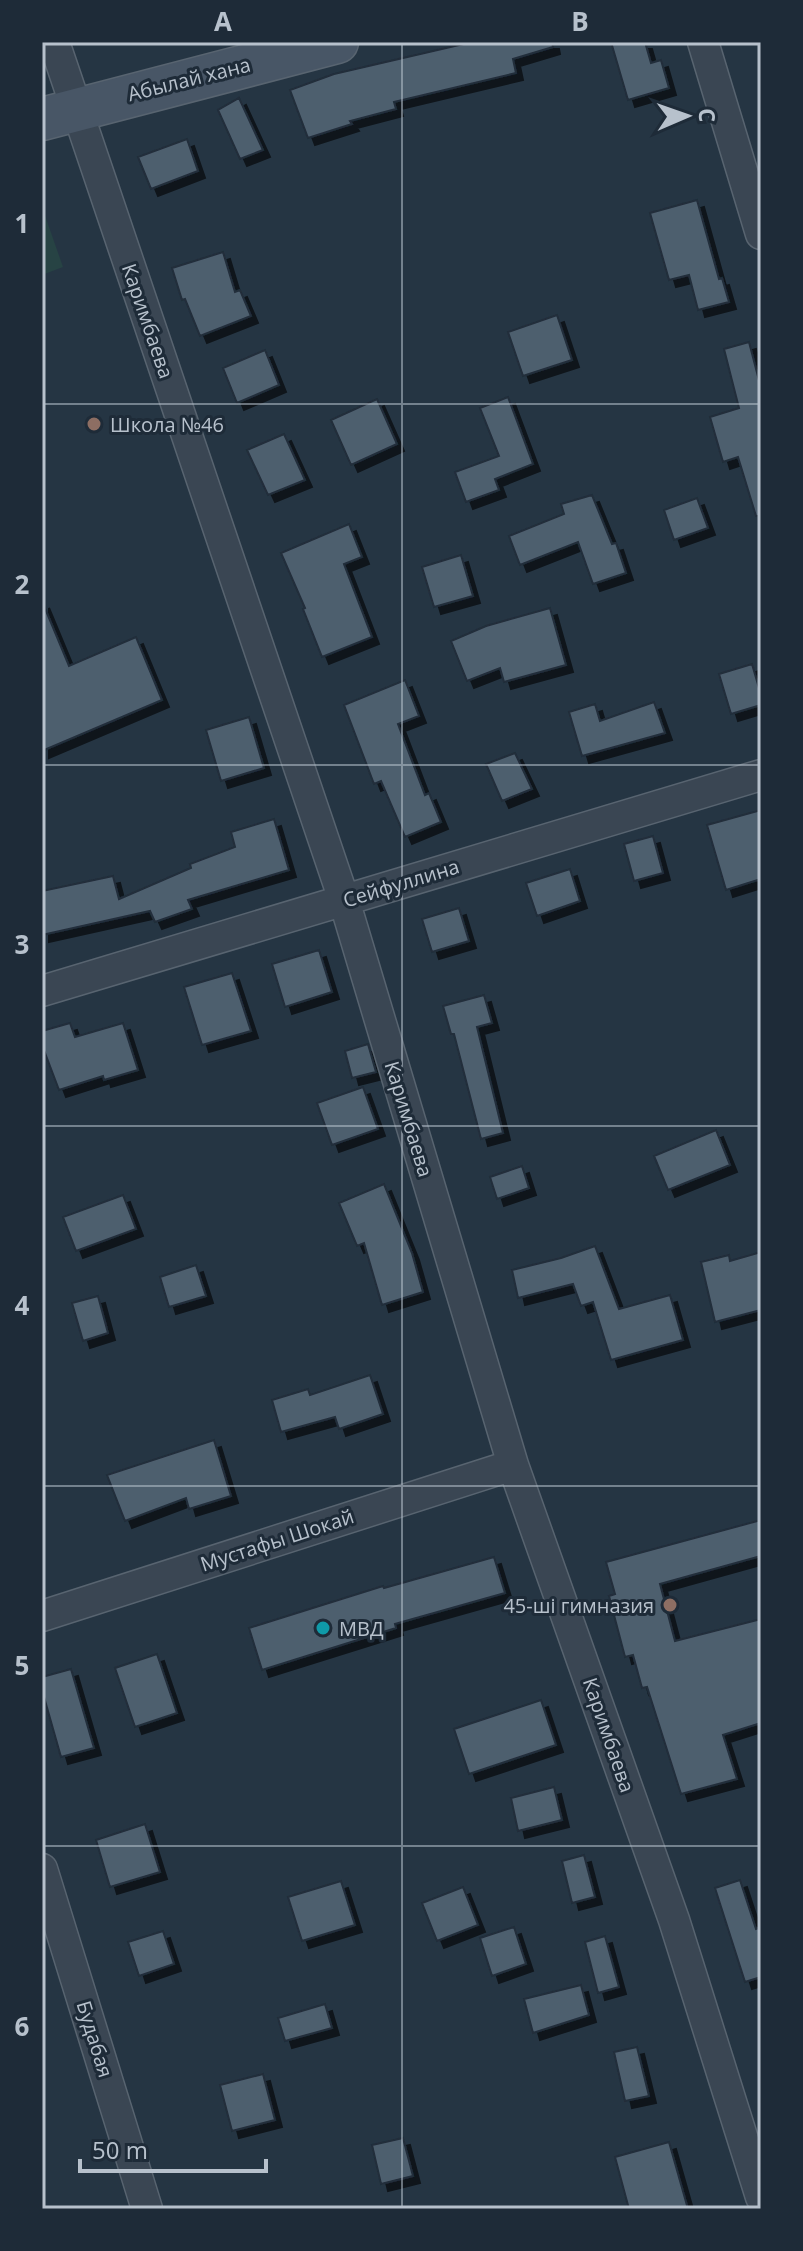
<svg xmlns="http://www.w3.org/2000/svg" width="803" height="2251" font-family="'Open Sans',sans-serif">
  <defs>
    <filter id="shadow"><feDropShadow dx="7" dy="7" stdDeviation="0" flood-color="#0009"/></filter>
  </defs>
  <rect width="100%" height="100%" fill="#253543"/>
  <path fill="#274344" d="M 42,207 L 63,267 L 42,275 Z"/>
  <path fill="#4e5e6e" stroke="#212d3a" stroke-width="2" filter="url(#shadow)" d="M 472,42 L 552,42 L 553,47 L 513,59 L 516,73 L 394,102 L 396,109 L 350,121 L 352,124 L 308,138 L 290,90 L 334,74 Z
    M 611,42 L 645,42 L 651,63 L 661,60 L 669,88 L 628,100 Z
    M 239,98 L 263,150 L 240,159 L 218,110 Z
    M 187,139 L 198,171 L 151,189 L 138,157 Z
    M 697,200 L 719,279 L 722,278 L 729,302 L 698,310 L 689,275 L 669,280 L 650,213 Z
    M 223,252 L 235,292 L 240,290 L 251,316 L 200,336 L 185,299 L 182,300 L 172,268 Z
    M 557,315 L 572,360 L 523,376 L 508,332 Z
    M 749,342 L 761,388 L 761,516 L 756,516 L 738,457 L 723,462 L 710,417 L 739,408 L 724,349 Z
    M 265,350 L 279,385 L 237,403 L 223,368 Z
    M 508,397 L 533,464 L 495,479 L 499,490 L 466,502 L 455,472 L 499,456 L 480,408 Z
    M 377,399 L 397,444 L 351,465 L 331,420 Z
    M 284,434 L 305,480 L 268,495 L 247,450 Z
    M 592,495 L 612,544 L 616,543 L 626,573 L 593,584 L 578,542 L 520,565 L 509,536 L 564,514 L 561,504 Z
    M 697,498 L 708,528 L 674,540 L 664,510 Z
    M 349,524 L 362,557 L 344,564 L 372,637 L 322,657 L 303,609 L 305,608 L 281,553 Z
    M 461,555 L 473,596 L 434,607 L 422,567 Z
    M 42,601 L 69,666 L 136,637 L 162,700 L 42,751 Z
    M 550,608 L 566,665 L 504,682 L 500,668 L 467,681 L 451,641 L 486,626 Z
    M 752,664 L 761,695 L 761,705 L 731,714 L 719,674 Z
    M 405,680 L 419,716 L 398,724 L 425,795 L 429,793 L 441,822 L 405,837 L 381,781 L 374,784 L 344,705 Z
    M 654,702 L 665,733 L 582,756 L 569,712 L 595,704 L 600,721 Z
    M 249,717 L 264,768 L 221,781 L 206,730 Z
    M 515,753 L 532,789 L 502,801 L 486,764 Z
    M 761,810 L 761,879 L 726,890 L 707,825 Z
    M 274,819 L 289,870 L 188,900 L 192,909 L 155,922 L 150,911 L 42,935 L 42,891 L 113,876 L 119,899 L 191,868 L 190,864 L 235,847 L 231,832 Z
    M 653,836 L 663,873 L 634,881 L 624,844 Z
    M 570,869 L 580,901 L 537,916 L 526,883 Z
    M 459,908 L 469,941 L 432,952 L 422,919 Z
    M 319,950 L 332,992 L 285,1007 L 272,964 Z
    M 232,973 L 251,1031 L 202,1045 L 184,987 Z
    M 484,995 L 492,1023 L 477,1027 L 503,1133 L 481,1139 L 454,1034 L 451,1034 L 443,1006 Z
    M 70,1023 L 75,1037 L 123,1023 L 138,1070 L 104,1080 L 103,1076 L 59,1090 L 42,1045 L 42,1031 Z
    M 368,1044 L 376,1072 L 352,1078 L 345,1051 Z
    M 363,1087 L 378,1129 L 332,1145 L 317,1103 Z
    M 716,1130 L 730,1165 L 668,1190 L 654,1156 Z
    M 522,1166 L 529,1188 L 497,1199 L 490,1177 Z
    M 384,1184 L 412,1253 L 423,1292 L 382,1305 L 364,1243 L 357,1246 L 339,1203 Z
    M 123,1195 L 136,1229 L 76,1251 L 63,1217 Z
    M 595,1246 L 619,1309 L 670,1295 L 683,1340 L 611,1360 L 593,1302 L 581,1306 L 573,1284 L 518,1298 L 512,1270 L 561,1258 Z
    M 761,1252 L 761,1310 L 715,1322 L 701,1262 L 729,1255 L 730,1261 Z
    M 196,1265 L 206,1296 L 169,1307 L 160,1277 Z
    M 98,1296 L 108,1333 L 83,1341 L 72,1303 Z
    M 370,1375 L 383,1414 L 339,1429 L 335,1417 L 281,1432 L 272,1400 L 308,1389 L 310,1395 Z
    M 214,1440 L 231,1496 L 189,1509 L 186,1498 L 125,1521 L 107,1475 Z
    M 761,1520 L 761,1556 L 660,1584 L 675,1641 L 761,1619 L 761,1723 L 723,1735 L 737,1779 L 681,1794 L 647,1687 L 642,1688 L 633,1655 L 625,1657 L 609,1596 L 615,1594 L 606,1562 Z
    M 494,1557 L 505,1593 L 395,1624 L 396,1628 L 262,1670 L 249,1628 L 383,1586 L 384,1588 Z
    M 157,1654 L 177,1713 L 135,1727 L 115,1668 Z
    M 71,1669 L 94,1748 L 61,1757 L 42,1690 L 42,1677 Z
    M 541,1700 L 556,1745 L 469,1774 L 454,1729 Z
    M 554,1787 L 562,1820 L 518,1831 L 511,1798 Z
    M 145,1824 L 160,1872 L 110,1887 L 96,1840 Z
    M 584,1855 L 595,1897 L 572,1903 L 562,1861 Z
    M 740,1880 L 756,1929 L 761,1927 L 761,1977 L 745,1982 L 715,1888 Z
    M 341,1881 L 355,1925 L 302,1941 L 288,1897 Z
    M 463,1887 L 478,1925 L 437,1941 L 422,1903 Z
    M 514,1927 L 526,1964 L 492,1976 L 480,1938 Z
    M 163,1931 L 174,1964 L 139,1976 L 128,1942 Z
    M 605,1936 L 619,1987 L 598,1993 L 585,1942 Z
    M 581,1985 L 589,2015 L 533,2033 L 524,1999 Z
    M 325,2004 L 332,2028 L 285,2041 L 278,2018 Z
    M 637,2047 L 649,2096 L 625,2101 L 614,2052 Z
    M 263,2074 L 275,2120 L 232,2131 L 220,2085 Z
    M 403,2138 L 413,2176 L 381,2184 L 372,2145 Z
    M 669,2142 L 688,2209 L 629,2209 L 615,2157 Z"/>
  <g fill="none" stroke-linecap="round" stroke-linejoin="round">
    <g stroke="#586470" stroke-width="33">
      <path id="minor" d="M 54,42 L 344,900 L 513,1465 L 674,1920 L 761,2197
        M 703,42 L 761,234
        M 42,991 L 761,775
        M 42,1616 L 513,1465
        M 42,1869 L 147,2209"/>
    </g>
    <g stroke="#586470" stroke-width="45">
      <path id="secondary" d="M 42,119 L 337,42"/>
    </g>
    <use href="#minor" stroke="#3a4653" stroke-width="30"/>
    <use href="#secondary" stroke="#485666" stroke-width="42"/>
  </g>
  <path fill="none" stroke="#b7c1cc" stroke-width="2" stroke-opacity="0.55" d="M 402,42 L 402,2209M 42,404 L 761,404M 42,765 L 761,765M 42,1126 L 761,1126M 42,1486 L 761,1486M 42,1846 L 761,1846"/>
  <g fill="#8d6e63" stroke="#1e2b38" stroke-width="3">
    <circle cx="94" cy="424" r="8"/>
    <circle cx="670" cy="1605" r="8"/>
  </g>
  <circle fill="#0f9aa8" stroke="#1e2b38" stroke-width="3" cx="323" cy="1628" r="8"/>
  <g text-anchor="middle" dominant-baseline="central" stroke-width="6" stroke-linejoin="round" paint-order="stroke">
    <g font-size="20" fill="#b7c1cc" stroke="#1e2b38">
      <text transform="translate(189 79) rotate(-14)">Абылай хана</text>
      <text transform="translate(148 321) rotate(71)">Каримбаева</text>
      <text transform="translate(401 883) rotate(-17)">Сейфуллина</text>
      <text transform="translate(409 1119) rotate(73)">Каримбаева</text>
      <text transform="translate(277 1540) rotate(-18)">Мустафы Шокай</text>
      <text transform="translate(609 1735) rotate(71)">Каримбаева</text>
      <text transform="translate(95 2039) rotate(73)">Будабая</text>
    </g>
    <g font-size="20" fill="#b7c1cc" stroke="#1e2b38" text-anchor="start">
      <text x="110" y="424">Школа №46</text>
      <text x="654" y="1605" text-anchor="end">45-ші гимназия</text>
      <text x="339" y="1628">МВД</text>
    </g>
  </g>
  <rect width="803" height="2251" fill="none" stroke="#1e2b38" stroke-width="88"/>
  <g transform="translate(687 116) rotate(88)" stroke="#1e2b38" stroke-width="6" paint-order="stroke">
  <path d="M0-6L14 30L0 20L-14 30Z" fill="#b7c1cc"/>
  <text y="-12" font-size="22" font-weight="bold" text-anchor="middle" fill="#b7c1cc">С</text>
  </g>
  <path d="M80 2159v12h186v-12" fill="none" stroke="#b7c1cc" stroke-width="4"/>
  <text x="92" y="2159" font-size="24" fill="#b7c1cc" stroke="#1e2b38" stroke-width="6" paint-order="stroke">50 m</text>
  <rect x="44" y="44" width="715" height="2163" fill="none" stroke="#b7c1cc" stroke-width="3"/>
  <g font-size="26" text-anchor="middle" font-weight="bold" fill="#b7c1cc">
    <text x="223" y="31">A</text>
    <text x="580" y="31">B</text>
    <text x="22" y="233">1</text>
    <text x="22" y="594">2</text>
    <text x="22" y="954">3</text>
    <text x="22" y="1315">4</text>
    <text x="22" y="1675">5</text>
    <text x="22" y="2036">6</text>
  </g>
</svg>
